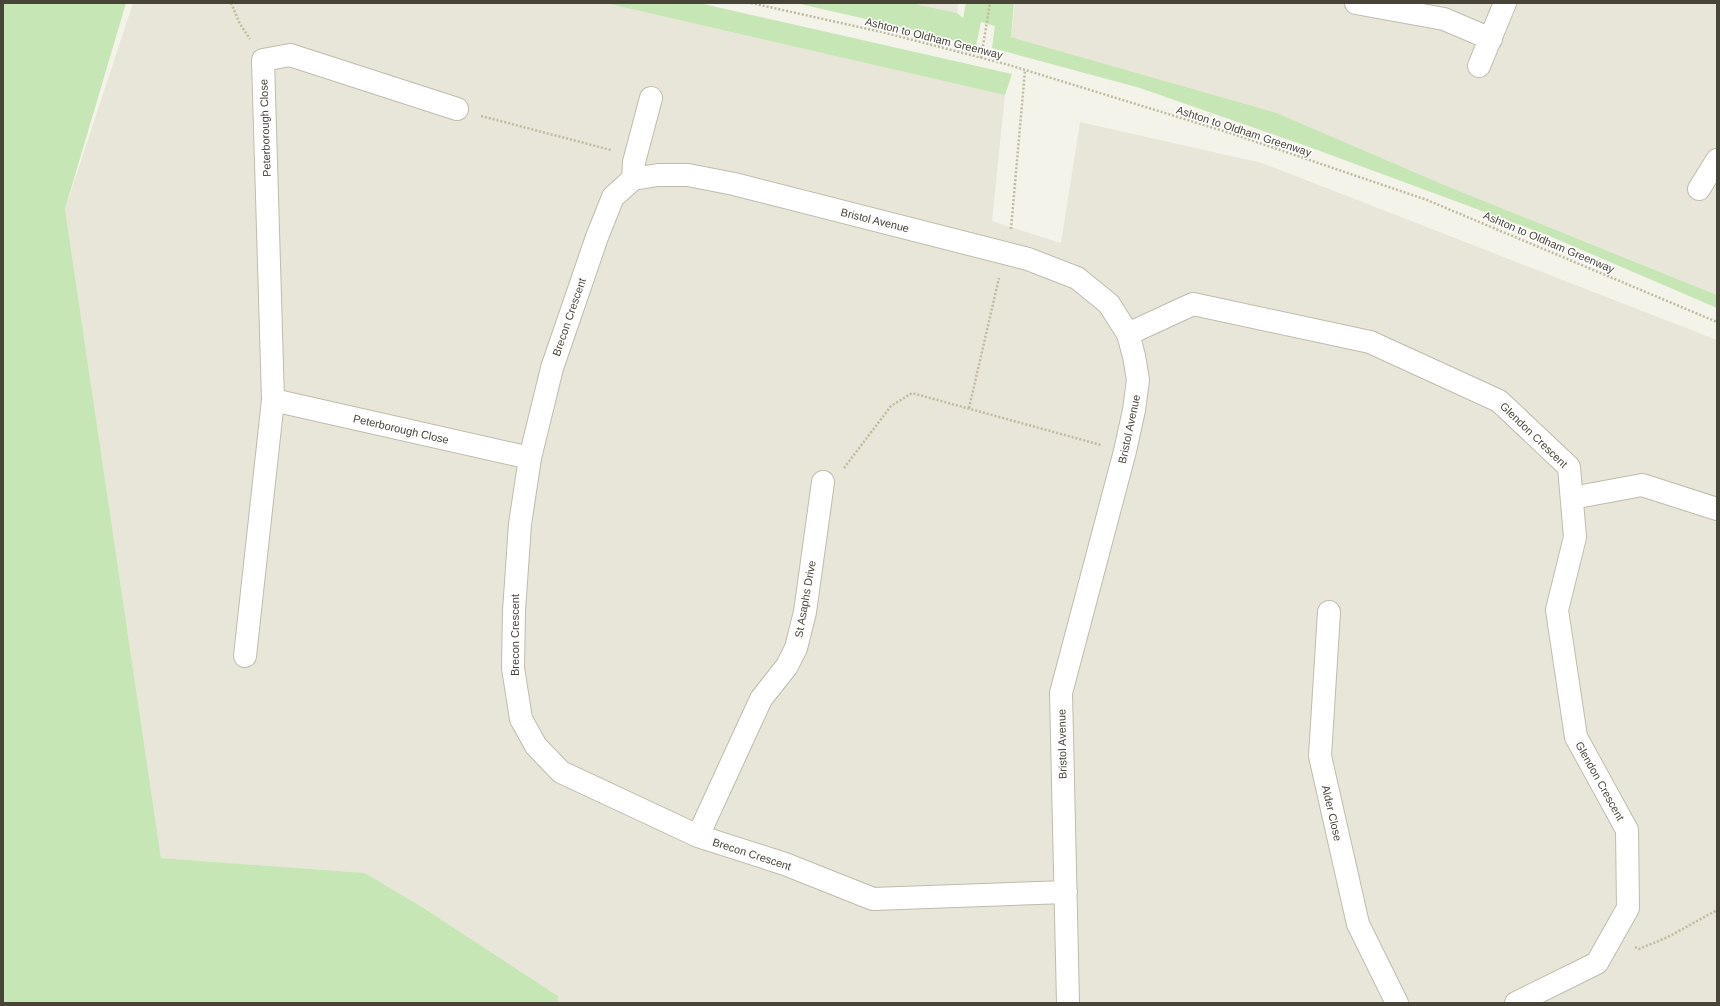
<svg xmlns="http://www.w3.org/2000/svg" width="1720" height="1006" font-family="Arial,sans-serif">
  <rect width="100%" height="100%" fill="#f4f3ea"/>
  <path fill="#e8e6d8" d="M 133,3 L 620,3 L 1005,95 L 992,221 L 1061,243 L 1080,122 L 1262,163 L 1717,340 L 1717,1003 L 558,1003 L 558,996 L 422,907 L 365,873 L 161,858 L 65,209 Z
    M 911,3 L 958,3 L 957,13 Z
    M 1015,3 L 1717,3 L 1717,295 L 1442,184 L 1277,113 L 1011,37 Z"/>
  <path fill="#c7e6b5" d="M 3,3 L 126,3 L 65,209 L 161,858 L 365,873 L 422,907 L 558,996 L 558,1003 L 3,1003 Z
    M 606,3 L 699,3 L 1012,74 L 1005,95 Z
    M 796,3 L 911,3 L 957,13 L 963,18 L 966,3 L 1014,3 L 1011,37 L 1277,113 L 1442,184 L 1717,295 L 1717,308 L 1547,235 L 1301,144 L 1140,88 L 992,48 L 995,26 L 981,22 L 976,46 L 909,29 Z"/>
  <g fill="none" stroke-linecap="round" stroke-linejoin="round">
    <g stroke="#bfbcad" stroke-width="24">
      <path id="minor" d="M 1356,3 L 1444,19 L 1491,39
        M 1479,66 L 1505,3
        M 651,98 L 634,162 L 633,179 L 613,197 L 597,237 L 552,368 L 530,458 L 520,524 L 514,611 L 513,668 L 521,719 L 536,746 L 561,772 L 698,836 L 785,864 L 873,899 L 1066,892
        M 633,179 L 658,175 L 688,175 L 734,184 L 1028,259 L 1077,278 L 1109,304 L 1128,334 L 1134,356 L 1138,380 L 1134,410 L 1125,451 L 1061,693 L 1068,1003
        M 1699,189 L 1717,160
        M 1128,334 L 1193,304 L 1370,342 L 1499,401 L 1569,467 L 1575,537 L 1557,610 L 1576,737 L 1627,830 L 1628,908 L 1597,963 L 1516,1003
        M 273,400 L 530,458
        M 1572,498 L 1642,485 L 1717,509
        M 1329,612 L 1320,756 L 1358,924 L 1397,1003
        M 245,656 L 273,400 L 263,60 L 290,55 L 457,109
        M 698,836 L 761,699 L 787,666 L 796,648 L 805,612 L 823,482"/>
    </g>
    <path stroke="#c0ba9f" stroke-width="2.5" stroke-dasharray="2 2" stroke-linecap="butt" d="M 231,3 L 240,24 L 250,39
      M 751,3 L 886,33 L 1009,65 L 1230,133 L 1427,200 L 1717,322
      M 981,58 L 990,3
      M 481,116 L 611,150
      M 1011,229 L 1025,70
      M 969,408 L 999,278
      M 844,468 L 891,406 L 912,393 L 1101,445
      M 1635,947 L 1639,949 L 1668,937 L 1717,910"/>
    <use href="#minor" stroke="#fff" stroke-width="22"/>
  </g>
  <g text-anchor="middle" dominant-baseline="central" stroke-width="3" stroke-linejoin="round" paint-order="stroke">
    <g font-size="11" fill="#484438" stroke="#fff">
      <text transform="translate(934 38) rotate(14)">Ashton to Oldham Greenway</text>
      <text transform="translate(265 128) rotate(-92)">Peterborough Close</text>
      <text transform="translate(1244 131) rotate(18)">Ashton to Oldham Greenway</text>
      <text transform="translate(875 220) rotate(14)">Bristol Avenue</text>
      <text transform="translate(1549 242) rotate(23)">Ashton to Oldham Greenway</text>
      <text transform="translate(569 317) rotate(-71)">Brecon Crescent</text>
      <text transform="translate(401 429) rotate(13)">Peterborough Close</text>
      <text transform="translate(1129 429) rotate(-78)">Bristol Avenue</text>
      <text transform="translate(1534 435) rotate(44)">Glendon Crescent</text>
      <text transform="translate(805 599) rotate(-80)">St Asaphs Drive</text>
      <text transform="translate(515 635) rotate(-90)">Brecon Crescent</text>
      <text transform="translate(1062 744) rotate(-91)">Bristol Avenue</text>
      <text transform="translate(1600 781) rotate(61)">Glendon Crescent</text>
      <text transform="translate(1332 813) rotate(77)">Alder Close</text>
      <text transform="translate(752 854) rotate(18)">Brecon Crescent</text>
    </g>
  </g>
  <rect width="1720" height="1006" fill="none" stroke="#484438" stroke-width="8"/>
</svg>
